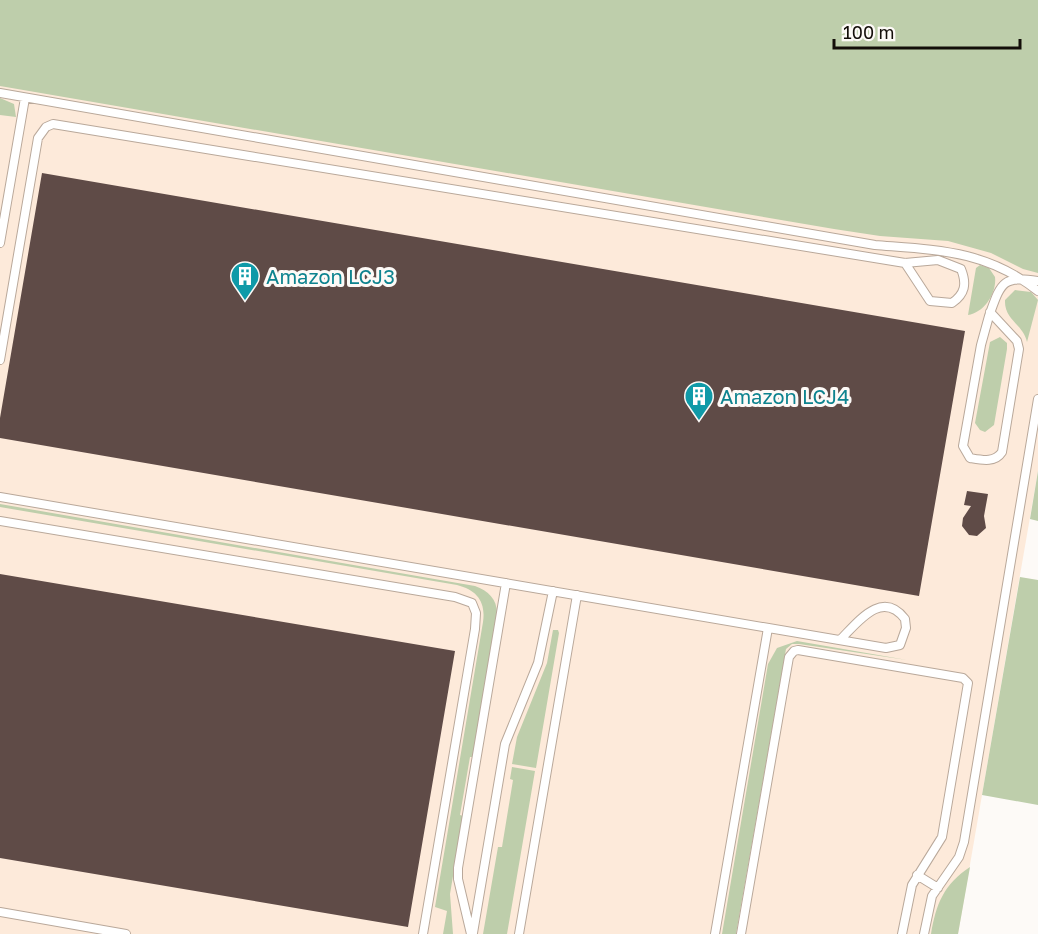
<svg xmlns="http://www.w3.org/2000/svg" width="1038" height="934" font-family="'Golos Text',sans-serif">
  <rect width="100%" height="100%" fill="#fdfaf7"/>
  <path fill="#fdeada" d="M 0,78 L 1038,237 L 1038,471 L 958,934 L 0,934 Z"/>
  <path fill="#beceab" d="M 0,0 L 1038,0 L 1038,273 L 1023,269 L 991,253 L 948,241 L 880,236 L 834,229 L 0,86 Z
    M 0,98 L 14,104 L 16,117 L 0,115 Z
    M 980,265 L 989,268 L 995,277 C 997,293 984,313 968,315 L 976,268 Z
    M 1015,290 L 1031,292 L 1038,300 L 1027,342 C 1023,324 1004,320 1005,300 Z
    M 1000,337 L 1007,343 L 1007,349 L 994,425 L 985,432 L 980,430 L 975,423 L 990,342 Z
    M 1038,471 L 1038,521 L 1030,519 Z
    M 0,504 L 475,586 C 489,591 498,600 497,616 L 473,757 L 470,757 L 460,815 L 463,816 L 450,894 L 453,934 L 443,934 L 447,911 L 435,907 L 483,622 C 486,602 477,590 457,585 L 0,507 Z
    M 1020,577 L 1038,580 L 1038,805 L 982,795 Z
    M 553,630 L 558,630 L 559,633 L 536,768 L 512,764 L 517,737 L 547,663 Z
    M 797,641 L 907,660 L 799,644 L 792,644 L 786,649 L 736,934 L 722,934 L 768,664 L 777,648 Z
    M 512,767 L 535,771 L 507,934 L 483,934 L 498,847 L 502,847 L 513,780 L 510,779 Z
    M 970,867 L 958,934 L 931,934 C 936,904 944,884 970,867 Z"/>
  <path fill="#5f4b47" d="M 42,173 L 965,331 L 919,596 L 0,438 L 0,418 Z
    M 967,491 L 988,494 L 984,516 L 986,528 L 977,536 L 969,535 L 962,526 L 963,518 L 971,506 L 964,505 Z
    M 0,574 L 455,651 L 408,927 L 0,858 Z"/>
  <g fill="none" stroke-linecap="round" stroke-linejoin="round">
    <g stroke="#b9a89a" stroke-width="10">
      <path id="service" d="M 0,93 L 875,245 C 936,250 986,250 1038,291
        M 0,243 L 25,98
        M 990,312 L 1017,341 L 1019,349 L 1002,452 C 995,463 982,460 970,458 L 963,446 L 981,345 L 989,316 C 1001,283 1002,275 1038,281
        M 0,360 L 38,138 L 46,127 L 53,124 L 905,263 L 938,260 L 961,269 C 967,284 965,294 952,303 L 930,301 L 905,263
        M 0,497 L 886,648 L 900,645 L 906,628 L 905,619 C 882,589 858,622 840,640
        M 0,521 L 455,597 L 472,603 L 476,613 L 475,629 L 423,934
        M 917,875 L 938,888
        M 0,912 L 126,934
        M 473,933 L 505,744 L 538,663 L 553,591
        M 471,934 L 458,879 L 458,868 L 506,583
        M 519,934 L 577,595
        M 715,934 L 768,628
        M 741,934 L 789,657 L 794,651 L 798,650 L 963,678 L 968,683 L 942,837 L 912,885 L 902,934
        M 924,934 L 932,896 L 959,857 L 964,842 L 1038,399"/>
    </g>
    <use href="#service" stroke="#fff" stroke-width="8"/>
  </g>
  <defs>
    <g id="building-pin" transform="scale(1.5)"><path d="M0 17L-7.5 6A9.5 9.5 0 1 1 7.5 6Z" fill="#0f9aa8" stroke="#fdfaf7"/><path d="M-4-6H4V6H1V3H-1V6H-4ZM-2.5-4.3h1.7v1.8h-1.7ZM.8-4.3h1.7v1.8H.8ZM-2.5-1h1.7V.8h-1.7ZM.8-1h1.7V.8H.8Z" fill="#fff"/></g>
  </defs>
  <g fill-rule="evenodd">
    <use href="#building-pin" x="245" y="276"/>
    <use href="#building-pin" x="699" y="396"/>
  </g>
  <g text-anchor="middle" dominant-baseline="central" stroke-width="6" stroke-linejoin="round" paint-order="stroke">
    <g font-size="20" fill="#0d838f" stroke="#fdfaf7" text-anchor="start">
      <text x="266" y="276">Amazon LCJ3</text>
      <text x="720" y="396">Amazon LCJ4</text>
    </g>
  </g>
  <path d="M834 39v9h186v-9" fill="none" stroke="#130e09" stroke-width="3"/>
  <text x="843" y="39" font-size="18" fill="#130e09" stroke="#fdfaf7" stroke-width="4.5" paint-order="stroke">100 m</text>
</svg>
